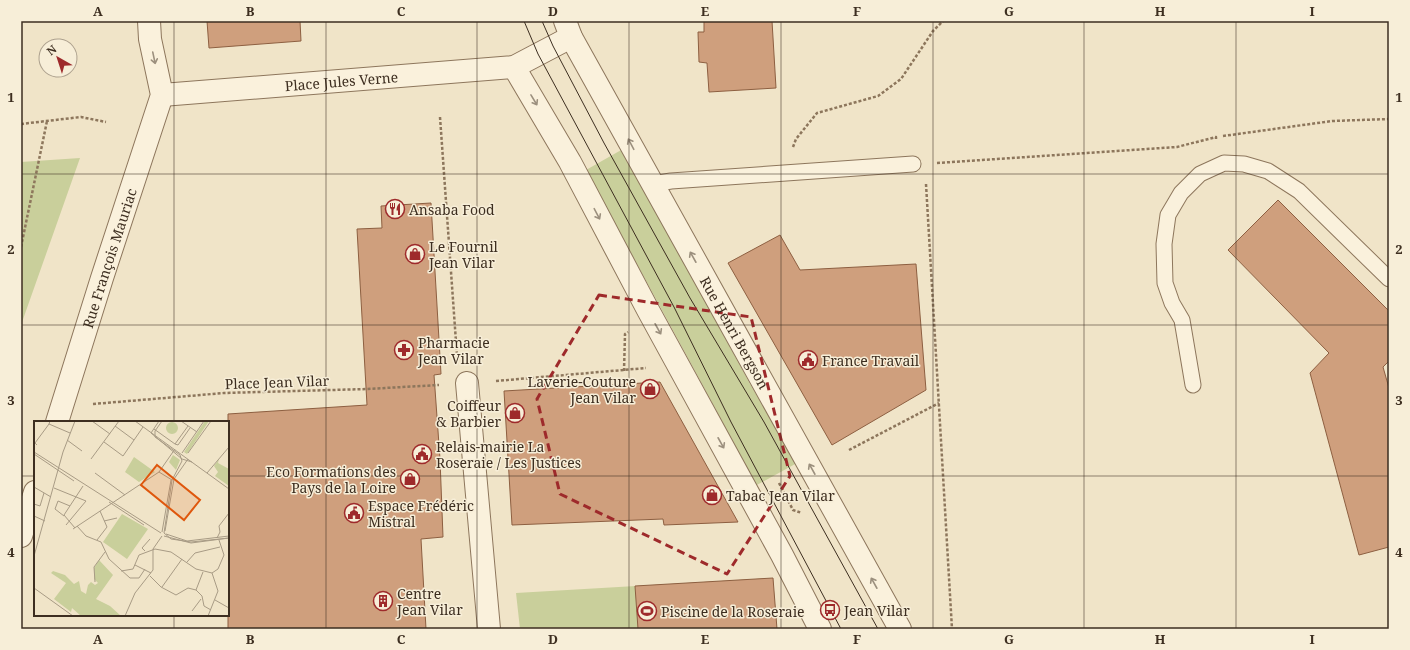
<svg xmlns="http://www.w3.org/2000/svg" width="1410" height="650" font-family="'Noto Serif',serif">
  <rect width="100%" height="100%" fill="#f0e4c8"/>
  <path fill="#c9cf9b" d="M 623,149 L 750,384 L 797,463 L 755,486 L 715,408 L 586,170 Z
    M 80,158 L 21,325 L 21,162 Z
    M 773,578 L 777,629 L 520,629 L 516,593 Z"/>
  <path fill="#cf9f7d" stroke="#8d5f41" d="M 207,21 L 300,21 L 301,41 L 209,48 Z
    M 704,21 L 772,21 L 776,88 L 709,92 L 707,63 L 699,62 L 698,32 L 704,32 Z
    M 1278,200 L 1389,311 L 1389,361 L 1383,367 L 1389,388 L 1389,547 L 1359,555 L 1310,373 L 1329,353 L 1228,250 Z
    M 431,203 L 441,374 L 434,375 L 440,459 L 443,537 L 421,539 L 426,629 L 228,629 L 228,414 L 367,405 L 357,229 L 382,228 L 381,206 Z
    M 780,235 L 800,270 L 916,264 L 926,390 L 832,445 L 728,263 Z
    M 660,382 L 738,522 L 664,525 L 663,519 L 512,525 L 504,391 Z
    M 773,578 L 777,629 L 638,629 L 635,586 Z"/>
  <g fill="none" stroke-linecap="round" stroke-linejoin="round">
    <g stroke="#8d765c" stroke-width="17">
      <path id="service" d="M 652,184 L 671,181 L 913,164
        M 1193,385 L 1182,320 L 1172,303 L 1165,283 L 1164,244 L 1168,215 L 1181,193 L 1200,174 L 1224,163 L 1244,164 L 1268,171 L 1299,191 L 1389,279"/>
    </g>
    <g stroke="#8d765c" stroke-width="24">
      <path id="pedestrian" d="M 467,383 L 489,629"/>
    </g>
    <g stroke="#8d765c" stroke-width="24">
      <g id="minor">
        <path id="s1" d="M 565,21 L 571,37 L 900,629"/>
        <path d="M 514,67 L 570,162 L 648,310 L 782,555 L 820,629"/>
        <path id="s2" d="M 162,95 L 514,67 L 571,37"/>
        <path id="s3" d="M 57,422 L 102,278 L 162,95 L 150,39 L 149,21"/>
        <path d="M 21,536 L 35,492"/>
      </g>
    </g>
    <path stroke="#8d765c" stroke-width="2.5" stroke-dasharray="3 2" stroke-linecap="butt" d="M 440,117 L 457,356
      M 21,124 L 81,117 L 106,122
      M 1223,136 L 1332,121 L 1389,119
      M 793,147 L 796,139 L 817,113 L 878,96 L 901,79 L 933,31 L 943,21
      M 937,163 L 1177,147 L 1216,137 L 1216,139
      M 926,184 L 952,629
      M 21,247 L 47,121
      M 624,371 L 625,334 L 628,332
      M 496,381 L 646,368
      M 93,404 L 224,393 L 367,389 L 439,385
      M 849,450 L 939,403
      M 779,483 L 793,510 L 802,513"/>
    <use href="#service" stroke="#faf1dc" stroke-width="15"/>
    <use href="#pedestrian" stroke="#faf1dc" stroke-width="22"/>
    <use href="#minor" stroke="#faf1dc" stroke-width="22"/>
    <path stroke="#3d2e20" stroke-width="1" d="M 524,21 L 538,54 L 674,307 L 731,422 L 841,629
      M 542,21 L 553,46 L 604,143 L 690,298 L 764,422 L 878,629"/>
  </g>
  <defs><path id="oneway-shaft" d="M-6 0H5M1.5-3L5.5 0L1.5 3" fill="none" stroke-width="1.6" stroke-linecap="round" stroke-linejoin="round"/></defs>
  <g stroke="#9c907e">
    <use href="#oneway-shaft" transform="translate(154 58) rotate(78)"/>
    <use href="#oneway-shaft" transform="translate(534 100) rotate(59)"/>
    <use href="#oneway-shaft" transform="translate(631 144) rotate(-118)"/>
    <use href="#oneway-shaft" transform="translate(597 214) rotate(62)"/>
    <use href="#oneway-shaft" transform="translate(693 257) rotate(-119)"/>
    <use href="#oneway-shaft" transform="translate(658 329) rotate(61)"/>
    <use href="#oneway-shaft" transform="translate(721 443) rotate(61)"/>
    <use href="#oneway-shaft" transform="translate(812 469) rotate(-119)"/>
    <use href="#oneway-shaft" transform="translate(874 583) rotate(-119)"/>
  </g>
  <path fill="none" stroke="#9e2a2b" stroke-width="3" stroke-dasharray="8 5" stroke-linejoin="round" d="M 599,295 L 751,317 L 790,476 L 727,574 L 560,494 L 537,399 Z"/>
  <path fill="none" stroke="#3d2e20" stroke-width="1" stroke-opacity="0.55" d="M 174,21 L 174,422M 326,21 L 326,629M 477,21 L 477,629M 629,21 L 629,629M 781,21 L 781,629M 933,21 L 933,629M 1084,21 L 1084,629M 1236,21 L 1236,629M 21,174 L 1389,174M 21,325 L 1389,325M 21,476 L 35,476M 228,476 L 1389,476M 174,615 L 174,629"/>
  <defs>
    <g id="restaurant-ring" transform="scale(1)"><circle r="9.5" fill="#f7eed8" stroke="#9e2a2b" stroke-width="1.5"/><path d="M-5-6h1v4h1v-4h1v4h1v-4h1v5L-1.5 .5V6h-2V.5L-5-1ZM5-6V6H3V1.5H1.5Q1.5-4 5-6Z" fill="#9e2a2b"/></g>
    <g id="shop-ring" transform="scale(1)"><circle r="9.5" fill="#f7eed8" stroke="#9e2a2b" stroke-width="1.5"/><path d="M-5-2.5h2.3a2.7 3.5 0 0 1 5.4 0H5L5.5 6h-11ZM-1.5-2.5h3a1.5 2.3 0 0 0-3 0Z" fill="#9e2a2b"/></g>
    <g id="pharmacy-ring" transform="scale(1)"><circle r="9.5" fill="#f7eed8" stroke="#9e2a2b" stroke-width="1.5"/><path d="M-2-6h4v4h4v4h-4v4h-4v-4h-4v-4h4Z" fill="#9e2a2b"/></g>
    <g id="civic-ring" transform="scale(1)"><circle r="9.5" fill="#f7eed8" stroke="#9e2a2b" stroke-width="1.5"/><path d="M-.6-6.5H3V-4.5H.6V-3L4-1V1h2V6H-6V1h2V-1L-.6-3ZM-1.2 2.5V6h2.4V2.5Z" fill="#9e2a2b"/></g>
    <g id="building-ring" transform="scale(1)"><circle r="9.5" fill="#f7eed8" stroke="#9e2a2b" stroke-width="1.5"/><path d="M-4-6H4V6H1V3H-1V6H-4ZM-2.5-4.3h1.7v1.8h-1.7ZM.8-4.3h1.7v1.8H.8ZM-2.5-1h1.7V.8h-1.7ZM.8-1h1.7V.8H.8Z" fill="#9e2a2b"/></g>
    <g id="bus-ring" transform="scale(1)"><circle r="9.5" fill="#f7eed8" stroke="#9e2a2b" stroke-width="1.5"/><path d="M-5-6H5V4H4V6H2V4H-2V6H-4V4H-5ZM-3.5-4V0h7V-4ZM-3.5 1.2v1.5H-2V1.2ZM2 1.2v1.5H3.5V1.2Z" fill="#9e2a2b"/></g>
    <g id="stadium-ring" transform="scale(1)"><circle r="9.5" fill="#f7eed8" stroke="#9e2a2b" stroke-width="1.5"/><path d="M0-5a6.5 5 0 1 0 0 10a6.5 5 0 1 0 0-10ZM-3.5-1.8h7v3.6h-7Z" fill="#9e2a2b"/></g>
  </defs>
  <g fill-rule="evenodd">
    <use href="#restaurant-ring" x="395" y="209"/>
    <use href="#shop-ring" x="415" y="254"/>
    <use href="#pharmacy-ring" x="404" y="350"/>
    <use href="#civic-ring" x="808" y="360"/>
    <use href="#shop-ring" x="650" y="389"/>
    <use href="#shop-ring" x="515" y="413"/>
    <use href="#civic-ring" x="422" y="454"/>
    <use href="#shop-ring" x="410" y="479"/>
    <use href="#shop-ring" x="712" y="495"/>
    <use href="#civic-ring" x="354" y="513"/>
    <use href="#building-ring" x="383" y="601"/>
    <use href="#bus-ring" x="830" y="610"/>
    <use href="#stadium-ring" x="647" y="611"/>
  </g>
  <g text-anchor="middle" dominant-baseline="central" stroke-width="3" stroke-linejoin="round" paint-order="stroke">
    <g font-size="14" fill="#3d2e20" stroke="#f7eed8">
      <text stroke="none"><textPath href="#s2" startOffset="180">Place Jules Verne</textPath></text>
      <text stroke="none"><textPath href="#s3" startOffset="172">Rue François Mauriac</textPath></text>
      <text stroke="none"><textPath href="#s1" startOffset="355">Rue Henri Bergson</textPath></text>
      <text transform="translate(277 382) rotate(-2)">Place Jean Vilar</text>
    </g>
    <g font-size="14" fill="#3d2e20" stroke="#f7eed8" text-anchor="start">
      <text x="409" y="209">Ansaba Food</text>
      <text x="429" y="246">Le Fournil<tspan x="429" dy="16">Jean Vilar</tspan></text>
      <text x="418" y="342">Pharmacie<tspan x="418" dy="16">Jean Vilar</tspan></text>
      <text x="822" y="360">France Travail</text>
      <text x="636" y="381" text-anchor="end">Laverie-Couture<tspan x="636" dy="16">Jean Vilar</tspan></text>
      <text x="501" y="405" text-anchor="end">Coiffeur<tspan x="501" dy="16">&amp; Barbier</tspan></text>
      <text x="436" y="446">Relais-mairie La<tspan x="436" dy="16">Roseraie / Les Justices</tspan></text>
      <text x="396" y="471" text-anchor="end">Eco Formations des<tspan x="396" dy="16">Pays de la Loire</tspan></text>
      <text x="726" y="495">Tabac Jean Vilar</text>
      <text x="368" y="505">Espace Frédéric<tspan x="368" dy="16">Mistral</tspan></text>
      <text x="397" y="593">Centre<tspan x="397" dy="16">Jean Vilar</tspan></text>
      <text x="844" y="610">Jean Vilar</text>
      <text x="661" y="611">Piscine de la Roseraie</text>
    </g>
  </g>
  <g transform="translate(34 421)">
    <rect width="195" height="195" fill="#f0e4c8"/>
    <path d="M 171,0 L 175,0 L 153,33 L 150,31 ZM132 7a6 6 0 1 1 12 0a6 6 0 1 1-12 0ZM 139,34 L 146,39 L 142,49 L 135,41 ZM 100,36 L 121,51 L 105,61 L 91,51 ZM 185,38 L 184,42 L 195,48 L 195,65 L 181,55 L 184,51 L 180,45 ZM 88,93 L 114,108 L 93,138 L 69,121 ZM 65,139 L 79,154 L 62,178 L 76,185 L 87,195 L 47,195 L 38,187 L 37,191 L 20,178 L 32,162 L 17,152 L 19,150 L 31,154 L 40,163 L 45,160 L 47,170 L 52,173 L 54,164 L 57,161 L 61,164 L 64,162 L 60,158 L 60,147 Z" fill="#c9cf9b"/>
    <path fill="none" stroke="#a89b85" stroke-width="1" d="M 16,0 L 15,3 L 36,12M 58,0 L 76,13M 101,0 L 195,68M 128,0 L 121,10 L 121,16 L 146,34 L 148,40 L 138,59 L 130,112 L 137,118 L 157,121 L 195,117M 147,0 L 163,11M 81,5 L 100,19M 154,5 L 141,23 L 144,24 L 156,7M 120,8 L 141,23M 117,12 L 148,38 L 158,41M 117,12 L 125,0M 33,19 L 48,30M 70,21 L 89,35 L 109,6M 3,24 L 1,22 L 15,3M 0,31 L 127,112M 148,32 L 170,0M 154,32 L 177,0M 0,33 L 40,60M 57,38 L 85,0M 125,51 L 138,59M 61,52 L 91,74M 173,52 L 195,26M 0,66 L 17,76M 20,67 L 52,80 L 32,104M 75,81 L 110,104M 0,83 L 6,85 L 10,72M 0,95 L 11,100M 30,95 L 21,88 L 24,80 L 36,85M 70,100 L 83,97M 43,105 L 52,115 L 67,121 L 75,138 L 96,157 L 105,157 L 111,148M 41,107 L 30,94 L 49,65M 39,108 L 125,51 L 141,28M 131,110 L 140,58 L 154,38M 128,111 L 137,59M 132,113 L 153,120 L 195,115M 130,115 L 157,122 L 195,117M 183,117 L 186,111 L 185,105 L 195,92M 63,119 L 73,106 L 66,90M 111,130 L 108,127 L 116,118M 0,135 L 29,31 L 41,0M 153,141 L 161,132 L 186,126M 101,144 L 117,152M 87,150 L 99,148 L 105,134 L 121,128 L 137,131 L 162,148 L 178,152 L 184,148 L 190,134 L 185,119M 116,155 L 127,166 L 142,174 L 154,167 L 162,169 L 168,175 L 170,185 L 177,189M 61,161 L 60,146 L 71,131M 128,166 L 148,138M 0,167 L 39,195M 162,169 L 169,151M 181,179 L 195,187M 158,190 L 167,178M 91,195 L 101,172 L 119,149 L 119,128 L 128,115M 174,195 L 184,170 L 178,152"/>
    <path fill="#df570d" fill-opacity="0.15" stroke="#df570d" stroke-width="2" d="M 123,44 L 166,79 L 150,99 L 107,64 Z"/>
    <rect width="195" height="195" fill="none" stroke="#3d2e20" stroke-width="2"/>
  </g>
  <rect width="1410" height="650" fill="none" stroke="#f7eed8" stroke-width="44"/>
  <g transform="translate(58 58) rotate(321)"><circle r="19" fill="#f7eed8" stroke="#ada18e"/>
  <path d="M0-3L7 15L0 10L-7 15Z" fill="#9e2a2b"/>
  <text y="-6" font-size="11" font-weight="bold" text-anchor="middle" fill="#3d2e20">N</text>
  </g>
  <rect x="22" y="22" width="1366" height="606" fill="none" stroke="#3d2e20" stroke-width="1.5"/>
  <g font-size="13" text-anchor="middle" font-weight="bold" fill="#3d2e20">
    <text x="98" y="16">A</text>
    <text x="250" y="16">B</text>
    <text x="401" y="16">C</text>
    <text x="553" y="16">D</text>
    <text x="705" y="16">E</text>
    <text x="857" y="16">F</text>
    <text x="1009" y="16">G</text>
    <text x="1160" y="16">H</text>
    <text x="1312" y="16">I</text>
    <text x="11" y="102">1</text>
    <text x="1399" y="102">1</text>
    <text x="11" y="254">2</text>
    <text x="1399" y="254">2</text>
    <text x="11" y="405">3</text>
    <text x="1399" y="405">3</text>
    <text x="11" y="557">4</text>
    <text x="1399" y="557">4</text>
    <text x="98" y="644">A</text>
    <text x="250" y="644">B</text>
    <text x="401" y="644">C</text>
    <text x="553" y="644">D</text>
    <text x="705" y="644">E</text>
    <text x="857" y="644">F</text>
    <text x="1009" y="644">G</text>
    <text x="1160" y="644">H</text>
    <text x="1312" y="644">I</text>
  </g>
</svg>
